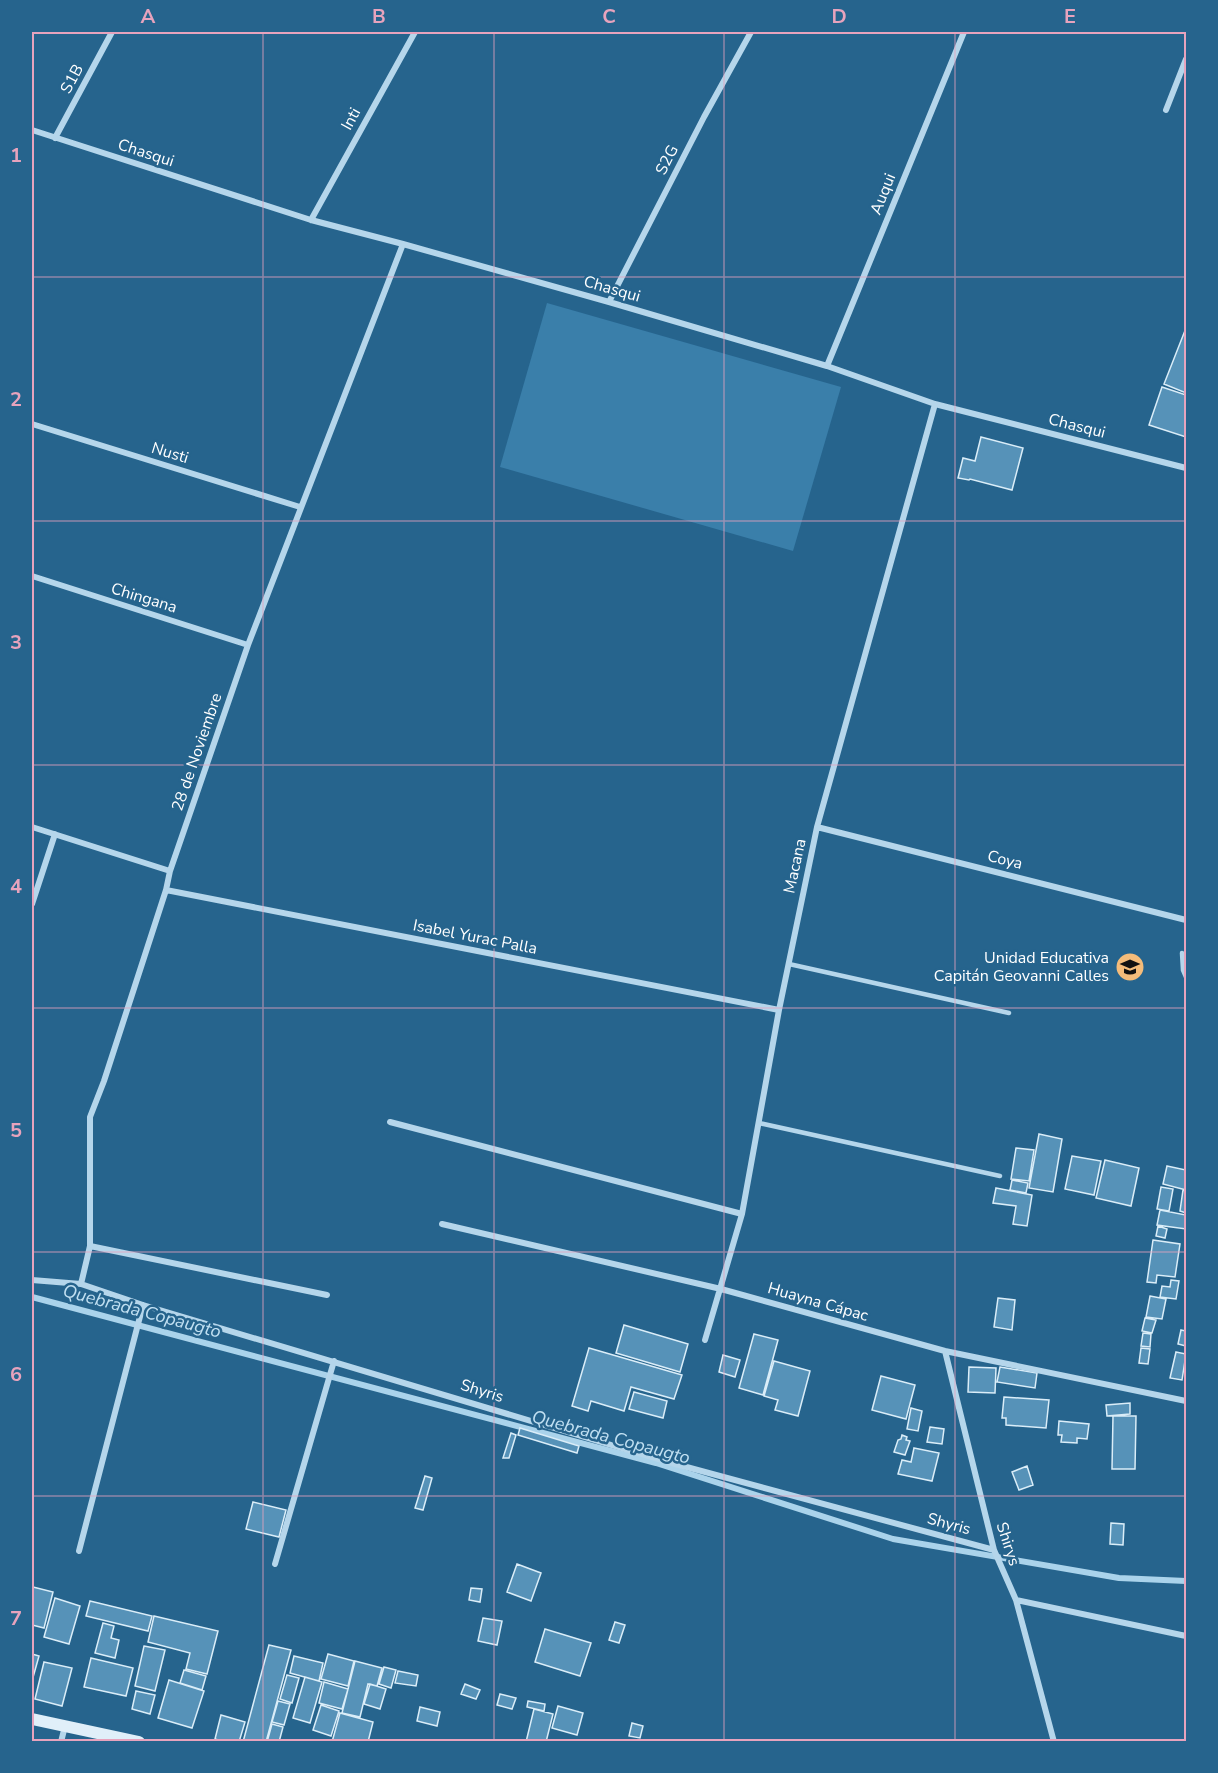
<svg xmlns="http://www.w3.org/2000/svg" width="1218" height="1773" font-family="'Nunito Sans',sans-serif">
  <rect width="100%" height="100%" fill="#26648d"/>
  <path fill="#3a7faa" d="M 547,303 L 841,387 L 793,551 L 500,467 Z"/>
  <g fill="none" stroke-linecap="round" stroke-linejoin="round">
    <path stroke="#aad3eb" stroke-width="6" d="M 32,1297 L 656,1463 L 893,1539 L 1119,1578 L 1186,1581"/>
  </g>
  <path fill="#5692b8" stroke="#daedf8" stroke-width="1.5" d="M 1186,328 L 1186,393 L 1164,384 Z
    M 1162,387 L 1186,395 L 1186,437 L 1149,425 Z
    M 981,437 L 1023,448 L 1012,490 L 970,479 L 969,480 L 958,478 L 963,458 L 975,461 Z
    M 1039,1134 L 1062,1139 L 1053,1192 L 1029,1188 Z
    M 1016,1148 L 1034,1150 L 1029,1181 L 1011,1179 Z
    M 1072,1156 L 1101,1161 L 1094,1195 L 1065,1189 Z
    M 1105,1160 L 1139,1168 L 1131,1206 L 1096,1198 Z
    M 1167,1166 L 1186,1170 L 1186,1190 L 1163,1184 Z
    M 1012,1180 L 1028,1183 L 1026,1193 L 1010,1190 Z
    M 1161,1187 L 1173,1189 L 1169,1211 L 1157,1209 Z
    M 996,1188 L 1032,1195 L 1027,1226 L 1013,1224 L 1016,1206 L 993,1203 Z
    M 1183,1190 L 1186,1191 L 1186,1213 L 1180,1211 Z
    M 1160,1210 L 1186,1215 L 1186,1229 L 1157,1225 Z
    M 1158,1226 L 1167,1229 L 1165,1238 L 1156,1236 Z
    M 1153,1240 L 1180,1244 L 1175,1277 L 1157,1275 L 1156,1283 L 1147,1282 Z
    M 1171,1280 L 1179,1281 L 1176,1299 L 1160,1297 L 1162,1286 L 1170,1287 Z
    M 1150,1296 L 1166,1299 L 1162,1319 L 1146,1317 Z
    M 998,1298 L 1015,1300 L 1012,1330 L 994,1327 Z
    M 1145,1318 L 1156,1320 L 1152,1333 L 1142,1331 Z
    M 624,1325 L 688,1344 L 680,1372 L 616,1353 Z
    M 1181,1330 L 1186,1331 L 1186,1346 L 1178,1344 Z
    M 1143,1333 L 1151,1334 L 1150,1347 L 1141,1346 Z
    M 754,1334 L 778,1340 L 763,1395 L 739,1388 Z
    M 589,1348 L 682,1375 L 674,1399 L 631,1387 L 624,1411 L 591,1401 L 588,1411 L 572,1406 Z
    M 1141,1348 L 1150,1349 L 1148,1364 L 1139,1363 Z
    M 1176,1352 L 1186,1354 L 1182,1380 L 1170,1378 Z
    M 723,1355 L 740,1360 L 735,1377 L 719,1372 Z
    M 774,1361 L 810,1371 L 798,1416 L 775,1410 L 778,1400 L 764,1396 Z
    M 969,1367 L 996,1368 L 995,1393 L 968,1392 Z
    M 1000,1367 L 1037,1373 L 1035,1388 L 997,1382 Z
    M 881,1376 L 915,1385 L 906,1419 L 872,1410 Z
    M 634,1392 L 667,1401 L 663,1418 L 629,1409 Z
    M 1004,1397 L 1049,1400 L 1046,1428 L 1006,1425 L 1006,1418 L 1002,1418 Z
    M 1130,1403 L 1130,1414 L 1107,1416 L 1106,1405 Z
    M 911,1408 L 922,1411 L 918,1431 L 907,1429 Z
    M 1113,1416 L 1136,1416 L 1135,1469 L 1112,1469 Z
    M 1059,1421 L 1089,1424 L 1087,1439 L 1077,1438 L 1077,1443 L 1061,1442 L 1062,1435 L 1058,1435 Z
    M 930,1427 L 944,1429 L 942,1444 L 927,1442 Z
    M 520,1428 L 579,1446 L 577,1453 L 518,1435 Z
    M 511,1433 L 516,1435 L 509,1458 L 503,1458 Z
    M 902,1435 L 907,1437 L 906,1440 L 910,1441 L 905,1455 L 894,1452 L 898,1440 L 901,1439 Z
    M 914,1448 L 939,1453 L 932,1481 L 898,1474 L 902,1460 L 911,1462 Z
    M 1027,1466 L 1033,1485 L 1019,1490 L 1012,1472 Z
    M 425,1476 L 432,1478 L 423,1510 L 415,1508 Z
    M 253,1502 L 286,1510 L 279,1537 L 246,1529 Z
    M 1111,1523 L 1124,1524 L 1123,1545 L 1110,1544 Z
    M 517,1564 L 541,1573 L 531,1601 L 507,1592 Z
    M 33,1587 L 53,1592 L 44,1628 L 32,1625 Z
    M 471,1588 L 482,1589 L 480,1602 L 469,1600 Z
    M 55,1598 L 80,1606 L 69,1644 L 44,1637 Z
    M 90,1601 L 152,1616 L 148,1631 L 86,1616 Z
    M 154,1616 L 218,1631 L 207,1674 L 186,1669 L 190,1653 L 148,1642 Z
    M 483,1618 L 502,1621 L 497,1645 L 478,1641 Z
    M 615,1622 L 625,1625 L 619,1643 L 609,1640 Z
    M 103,1623 L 114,1626 L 111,1638 L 119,1640 L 115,1658 L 95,1653 Z
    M 545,1629 L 591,1643 L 580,1676 L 535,1662 Z
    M 269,1645 L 291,1650 L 266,1742 L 243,1742 Z
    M 144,1646 L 165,1650 L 155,1691 L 135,1686 Z
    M 32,1654 L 39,1656 L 32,1681 Z
    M 328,1654 L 354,1661 L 348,1686 L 321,1679 Z
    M 294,1656 L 323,1663 L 319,1681 L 290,1673 Z
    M 91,1658 L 133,1668 L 126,1696 L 84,1687 Z
    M 355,1661 L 382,1668 L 377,1686 L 368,1684 L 360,1717 L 342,1713 Z
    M 44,1662 L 72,1668 L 62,1706 L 35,1699 Z
    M 384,1667 L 396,1670 L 391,1688 L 379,1684 Z
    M 184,1670 L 206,1676 L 202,1690 L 180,1683 Z
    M 398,1671 L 418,1675 L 416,1686 L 395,1683 Z
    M 287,1675 L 299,1678 L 292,1703 L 280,1699 Z
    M 305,1677 L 322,1682 L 310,1723 L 293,1718 Z
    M 169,1680 L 204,1691 L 192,1728 L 158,1718 Z
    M 324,1682 L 348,1689 L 342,1709 L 319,1703 Z
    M 370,1684 L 386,1689 L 380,1709 L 364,1704 Z
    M 465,1684 L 480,1690 L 476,1699 L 461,1694 Z
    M 136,1691 L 155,1695 L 150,1714 L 132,1709 Z
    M 500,1694 L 516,1698 L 512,1709 L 497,1705 Z
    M 278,1701 L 290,1704 L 284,1725 L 272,1722 Z
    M 528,1701 L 545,1704 L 544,1711 L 527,1707 Z
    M 321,1705 L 339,1711 L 331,1736 L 313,1730 Z
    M 558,1706 L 583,1713 L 577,1735 L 552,1728 Z
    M 420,1707 L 440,1712 L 437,1726 L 417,1721 Z
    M 534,1709 L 553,1714 L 546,1742 L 526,1742 Z
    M 340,1713 L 373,1722 L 368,1742 L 332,1742 Z
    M 221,1715 L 245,1722 L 239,1742 L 225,1742 L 215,1739 Z
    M 632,1723 L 643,1726 L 640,1738 L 629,1736 Z
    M 272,1724 L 283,1727 L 279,1742 L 267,1742 Z"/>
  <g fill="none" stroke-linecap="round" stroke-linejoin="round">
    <path stroke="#b5d6eb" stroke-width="4.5" d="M 1182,953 L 1183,970 L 1186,977
      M 789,964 L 1009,1013
      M 759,1123 L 1000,1176"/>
    <path stroke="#b5d6eb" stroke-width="6" d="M 1166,110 L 1186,59
      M 32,130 L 311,220 L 403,244 L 609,302 L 827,366 L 935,404 L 1186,468
      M 55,138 L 112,32
      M 311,220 L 415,32
      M 609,302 L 704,117 L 751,32
      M 827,366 L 964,32
      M 32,424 L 300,507
      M 32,576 L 248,645
      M 32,827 L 170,871
      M 817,827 L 1186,920
      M 166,890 L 779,1010
      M 32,904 L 55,834
      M 390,1122 L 742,1214
      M 442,1224 L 721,1289 L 945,1351 L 1186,1401
      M 90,1246 L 327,1295
      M 32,1280 L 81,1284 L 143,1305 L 668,1462 L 994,1550
      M 81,1284 L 90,1246 L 90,1117 L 104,1081 L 166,890 L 170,871 L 248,645 L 403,244
      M 705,1340 L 742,1214 L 779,1010 L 817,827 L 935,404
      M 945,1351 L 994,1550 L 1016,1600 L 1054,1742
      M 79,1551 L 143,1305
      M 275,1564 L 334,1361
      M 1016,1600 L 1186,1636
      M 61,1742 L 65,1726"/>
    <path stroke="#e0eff9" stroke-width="12" d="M 32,1719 L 139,1742"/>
  </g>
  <path fill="none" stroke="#e7a3bd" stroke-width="1.5" stroke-opacity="0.55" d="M 263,32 L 263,1742M 494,32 L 494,1742M 724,32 L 724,1742M 955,32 L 955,1742M 32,277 L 1186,277M 32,521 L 1186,521M 32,765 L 1186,765M 32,1008 L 1186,1008M 32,1252 L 1186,1252M 32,1496 L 1186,1496"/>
  <defs>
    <g id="university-disc" transform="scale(1.5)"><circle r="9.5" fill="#f4bc7a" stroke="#26648d"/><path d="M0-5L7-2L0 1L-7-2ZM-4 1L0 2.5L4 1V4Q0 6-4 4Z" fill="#111"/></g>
  </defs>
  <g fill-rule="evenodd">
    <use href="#university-disc" x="1130" y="967"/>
  </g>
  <g text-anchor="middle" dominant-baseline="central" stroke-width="5" stroke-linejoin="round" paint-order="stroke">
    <g font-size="16" fill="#fff" stroke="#26648d">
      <text transform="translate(72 79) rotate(-62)">S1B</text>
      <text transform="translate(351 119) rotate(-61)">Inti</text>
      <text transform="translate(146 153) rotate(18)">Chasqui</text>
      <text transform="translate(667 160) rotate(-63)">S2G</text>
      <text transform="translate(883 194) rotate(-68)">Auqui</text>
      <text transform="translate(612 289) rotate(16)">Chasqui</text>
      <text transform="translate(1077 426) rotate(14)">Chasqui</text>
      <text transform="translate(170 453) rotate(17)">Nusti</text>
      <text transform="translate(144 598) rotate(17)">Chingana</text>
      <text transform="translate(197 752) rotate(-71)">28 de Noviembre</text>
      <text transform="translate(1005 860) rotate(14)">Coya</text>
      <text transform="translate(795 866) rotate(-78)">Macana</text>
      <text transform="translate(475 937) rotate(11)">Isabel Yurac Palla</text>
      <text transform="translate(818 1302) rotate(16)">Huayna Cápac</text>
      <text transform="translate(482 1391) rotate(17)">Shyris</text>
      <text transform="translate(949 1524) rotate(15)">Shyris</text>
      <text transform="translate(1008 1544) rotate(72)">Shirys</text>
    </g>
    <g font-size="16" fill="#fff" stroke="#26648d" text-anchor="end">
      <text x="1109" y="958">Unidad Educativa<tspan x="1109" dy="18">Capitán Geovanni Calles</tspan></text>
    </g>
    <g font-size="18" font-style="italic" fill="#c1e0f2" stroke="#26648d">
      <text transform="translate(142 1311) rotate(15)">Quebrada Copaugto</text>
      <text transform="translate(611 1437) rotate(15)">Quebrada Copaugto</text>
    </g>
  </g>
  <rect width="1218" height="1773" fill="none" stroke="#26648d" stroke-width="66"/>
  <rect x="33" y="33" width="1152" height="1707" fill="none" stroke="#e7a3bd" stroke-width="2"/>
  <g font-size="20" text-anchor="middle" font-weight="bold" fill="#e7a3bd">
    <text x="148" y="23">A</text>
    <text x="379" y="23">B</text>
    <text x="609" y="23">C</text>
    <text x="839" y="23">D</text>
    <text x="1070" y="23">E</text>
    <text x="16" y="162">1</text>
    <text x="16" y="406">2</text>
    <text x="16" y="649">3</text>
    <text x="16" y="893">4</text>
    <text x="16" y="1137">5</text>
    <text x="16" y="1381">6</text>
    <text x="16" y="1625">7</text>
  </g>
</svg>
